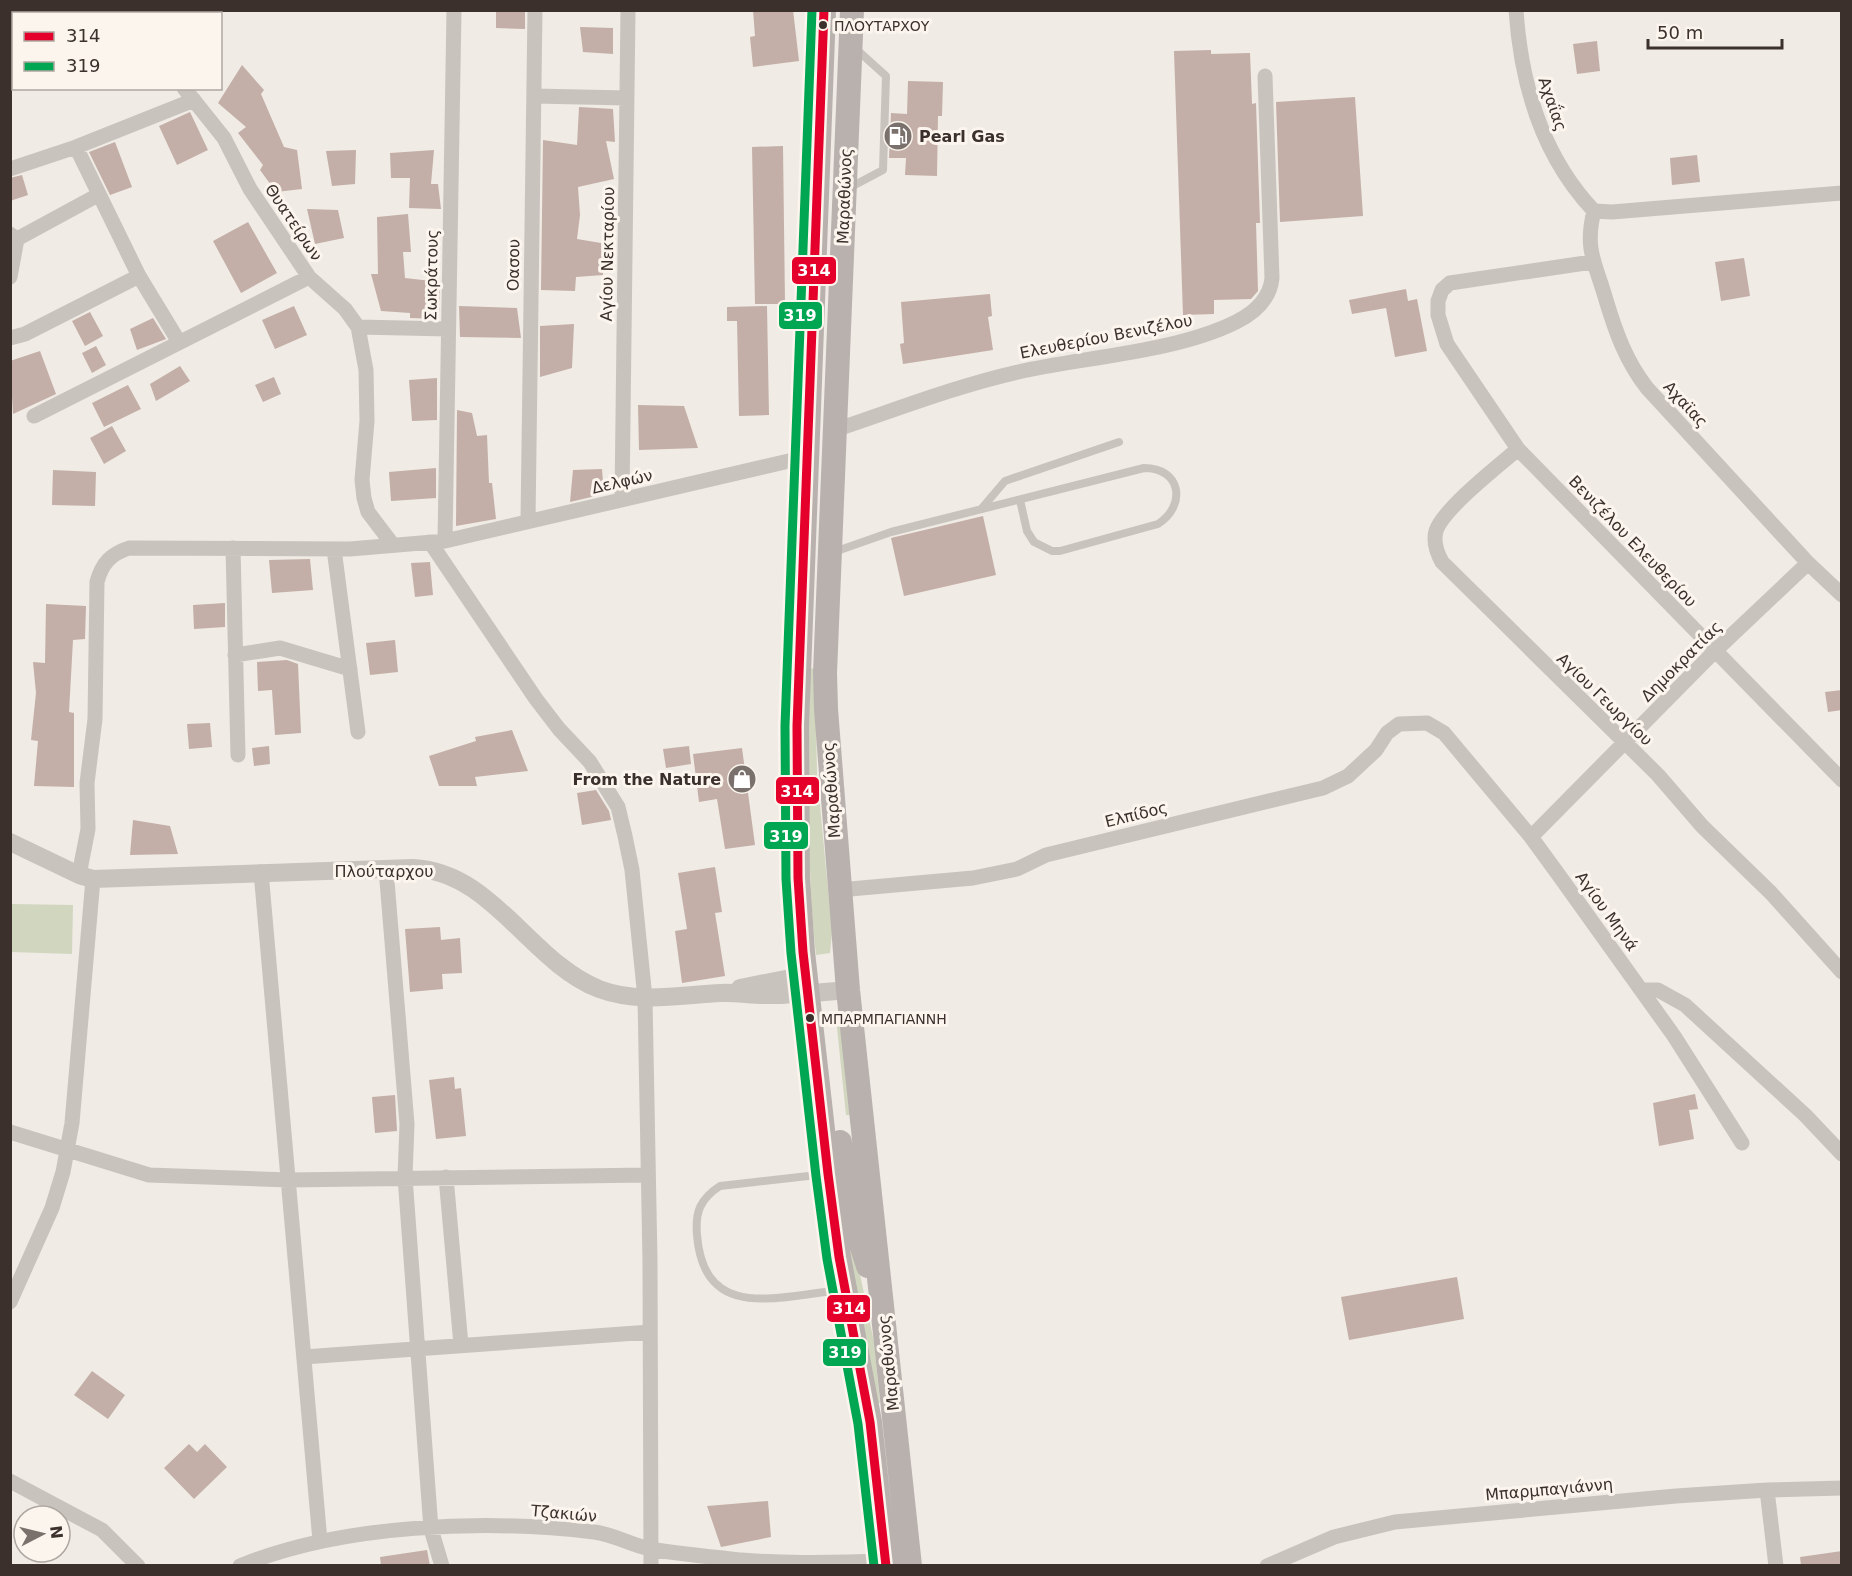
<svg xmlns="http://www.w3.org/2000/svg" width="1852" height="1576" viewBox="0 0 1852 1576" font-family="'DejaVu Sans',sans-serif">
<rect width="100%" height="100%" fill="#f0ebe5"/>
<!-- green -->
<path fill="#d1d6bf" d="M 810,668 L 815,669 L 817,774 L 832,932 L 830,953 L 816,955 C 806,859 808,765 810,668 Z
M 11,904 L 73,905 L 72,954 L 11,952 Z
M 843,1017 L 853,1115 L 846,1115 L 836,1018 Z
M 845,1202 L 874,1342 L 880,1403 L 876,1403 L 840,1203 Z"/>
<!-- building -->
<path fill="#c3afa7" d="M 496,10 L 525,10 L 525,29 L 496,28 Z
M 753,10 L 793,10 L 799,61 L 753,67 L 750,37 L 755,36 Z
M 580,27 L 613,28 L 613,54 L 583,52 Z
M 1597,41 L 1600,71 L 1577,74 L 1573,44 Z
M 1211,50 L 1211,54 L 1250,53 L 1252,104 L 1256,103 L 1260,223 L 1256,223 L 1258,291 L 1251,299 L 1214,300 L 1214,314 L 1183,315 L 1174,51 Z
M 242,65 L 264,90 L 261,94 L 284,147 L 297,150 L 302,189 L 276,192 L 260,170 L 263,165 L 238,133 L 246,127 L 218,103 Z
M 908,81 L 943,82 L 942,116 L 938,116 L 937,176 L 905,175 L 906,158 L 889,158 L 891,113 L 907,114 Z
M 1355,97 L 1363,216 L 1280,222 L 1276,102 Z
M 579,107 L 613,109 L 615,142 L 606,141 L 614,179 L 578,187 L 580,215 L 577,239 L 601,243 L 603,275 L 576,277 L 575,291 L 541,290 L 543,140 L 577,145 Z
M 190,112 L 208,150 L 177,165 L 159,126 Z
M 115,142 L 132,187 L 110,195 L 89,152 Z
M 783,146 L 785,304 L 755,304 L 752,147 Z
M 356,150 L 355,184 L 332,186 L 326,151 Z
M 434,150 L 431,184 L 438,184 L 441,209 L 409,208 L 410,178 L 391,178 L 390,153 Z
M 1697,155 L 1700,182 L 1672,185 L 1670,158 Z
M 22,175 L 28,195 L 10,201 L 10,178 Z
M 307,209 L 338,210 L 344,238 L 315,244 Z
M 408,214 L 411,252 L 403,252 L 405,278 L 440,282 L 439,319 L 410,318 L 410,313 L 381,311 L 371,274 L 378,274 L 377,217 Z
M 248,222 L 277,273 L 241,293 L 213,241 Z
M 1744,258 L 1750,296 L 1721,301 L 1715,262 Z
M 1406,289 L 1408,301 L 1417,299 L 1427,351 L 1395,357 L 1386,308 L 1352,314 L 1349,300 Z
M 990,294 L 992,316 L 988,317 L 993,350 L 903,364 L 900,344 L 904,343 L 901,302 Z
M 294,306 L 307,335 L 275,349 L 262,320 Z
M 459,306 L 517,308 L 521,338 L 460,337 Z
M 767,306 L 769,415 L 739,416 L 737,321 L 727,321 L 727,307 Z
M 90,312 L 103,336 L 85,346 L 72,321 Z
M 153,318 L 166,339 L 137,350 L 130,329 Z
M 574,324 L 572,368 L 540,377 L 540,326 Z
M 96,346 L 106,365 L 92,373 L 82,353 Z
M 40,351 L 56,394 L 13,414 L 10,361 Z
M 180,366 L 190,381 L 156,401 L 150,384 Z
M 274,377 L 281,394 L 263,402 L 255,385 Z
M 437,378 L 437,420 L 412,421 L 409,380 Z
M 128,385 L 141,409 L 104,427 L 92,403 Z
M 638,405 L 684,406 L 698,448 L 639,450 Z
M 457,410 L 472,413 L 477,436 L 487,435 L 489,483 L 492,483 L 496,519 L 456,526 Z
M 112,426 L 126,451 L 104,464 L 90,438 Z
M 436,468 L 436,498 L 391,501 L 389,472 Z
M 602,469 L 604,494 L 570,502 L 573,470 Z
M 53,470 L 96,472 L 95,506 L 52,505 Z
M 983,516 L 996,575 L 904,596 L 891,538 Z
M 310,559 L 313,590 L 272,593 L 269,560 Z
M 430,562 L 433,595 L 415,597 L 411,563 Z
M 225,603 L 225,627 L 194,629 L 193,605 Z
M 46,604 L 86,606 L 85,639 L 73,640 L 69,712 L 74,713 L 74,787 L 34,786 L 38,741 L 31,740 L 36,693 L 33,662 L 45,663 Z
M 395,640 L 398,672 L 370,675 L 366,643 Z
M 287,660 L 298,664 L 301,733 L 275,735 L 272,690 L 258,691 L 257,662 Z
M 1842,690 L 1842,710 L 1828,712 L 1825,692 Z
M 210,723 L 212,747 L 189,749 L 187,724 Z
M 512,730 L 528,771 L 475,777 L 477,786 L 439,786 L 429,756 L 476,741 L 475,737 Z
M 269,746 L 270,764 L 254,766 L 252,748 Z
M 689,746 L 691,764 L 666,768 L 663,749 Z
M 742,748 L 755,845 L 725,849 L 717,799 L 699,802 L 693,754 Z
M 596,790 L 609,811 L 611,820 L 582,825 L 577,793 Z
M 133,820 L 170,826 L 178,854 L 130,855 Z
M 715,867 L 722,912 L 715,913 L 725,976 L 682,983 L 675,931 L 687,929 L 678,873 Z
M 440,927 L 441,940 L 460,938 L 462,973 L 442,974 L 443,989 L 410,992 L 405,929 Z
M 454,1077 L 455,1089 L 461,1088 L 466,1136 L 436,1139 L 429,1080 Z
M 1695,1094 L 1698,1109 L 1689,1110 L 1694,1139 L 1659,1146 L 1653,1103 Z
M 395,1095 L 397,1131 L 375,1133 L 372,1097 Z
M 1457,1277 L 1464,1319 L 1349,1340 L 1341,1297 Z
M 92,1371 L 125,1395 L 108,1419 L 74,1395 Z
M 189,1444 L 197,1452 L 205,1444 L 227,1467 L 194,1499 L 164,1468 Z
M 768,1501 L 771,1537 L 721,1547 L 707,1506 Z
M 427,1550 L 430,1566 L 381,1566 L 380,1557 Z
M 1842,1551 L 1842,1566 L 1801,1566 L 1800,1557 Z"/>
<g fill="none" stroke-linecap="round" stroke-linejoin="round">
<!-- service -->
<path stroke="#c9c3be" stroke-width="8" d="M 849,188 L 883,170 L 886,76 L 856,49
M 982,508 L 1005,481 L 1119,442
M 834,552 L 891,532 L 1144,468 C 1181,468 1187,505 1158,524 L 1060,551 L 1052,551 L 1034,542 L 1027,531 L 1020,500
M 826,1174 L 720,1186 C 700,1199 695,1212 697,1235 C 704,1323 779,1296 841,1290"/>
<!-- minor -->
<path stroke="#c9c3be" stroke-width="15" d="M 113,10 L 115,14
M 1516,10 C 1521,85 1542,156 1594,211 C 1584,250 1596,264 1606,300 C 1616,333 1626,361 1647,388 L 1808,563 L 1842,595
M 184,88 L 224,138 L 250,189 L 309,277 L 345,309 L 358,327 L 366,370 L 367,421 L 362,480 L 364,498 L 368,512 L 393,545
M 534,96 L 627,98
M 76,147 L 139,276 L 179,342
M 10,169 L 76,147 L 194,100
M 1594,211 L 1612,212 L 1842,193
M 10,234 L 17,239 L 98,195
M 10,241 L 17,239 L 10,277
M 1592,262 L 1450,283 L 1442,290 L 1438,301 L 1438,315 L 1447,344 L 1518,449 L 1842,780
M 358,327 L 448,329
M 10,338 L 25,334 L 139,276
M 34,416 L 309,277
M 835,430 C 895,410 956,386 1018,372 C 1085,357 1176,352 1236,322 C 1254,313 1270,299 1272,278 L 1265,76
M 1518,449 C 1498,466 1443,509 1436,531 C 1433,542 1437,553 1442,562 L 1658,775 L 1702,826 L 1771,893 L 1842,972
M 622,499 L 628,10
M 528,520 L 535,10
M 445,541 L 454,10
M 430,542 L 536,699 L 559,729 L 590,762 L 618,807 L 625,836 L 632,870 L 645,998 L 650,1261 L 651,1566
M 233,548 L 238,755
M 334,549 L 358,732
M 235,655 L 280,648 L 350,669
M 1531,837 L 1715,651 L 1808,563
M 386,869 L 407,1124 L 405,1177 L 431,1529 L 442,1566
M 261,872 L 320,1541
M 79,875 L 88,829 L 87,783 L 95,719 L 97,582 C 102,563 111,554 129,548 L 350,549 L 445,541 L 806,457
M 839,890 L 973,878 L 1017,869 L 1046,855 L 1323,788 L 1348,776 L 1376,750 L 1387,733 L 1399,724 L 1427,723 L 1444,733 L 1531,837 L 1558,874 L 1674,1036 L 1742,1143
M 1642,990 L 1658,990 L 1685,1005 L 1805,1115 L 1842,1154
M 10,1132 L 149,1175 L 288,1180 L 648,1175
M 446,1177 L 461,1345
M 10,1302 L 52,1208 L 63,1172 L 72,1123 L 93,879
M 304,1357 L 650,1332
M 10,1481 L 102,1530 L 138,1566
M 1767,1490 L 1776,1566
M 240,1566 C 342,1524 485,1519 594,1532 C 613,1534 631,1545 650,1549 C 680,1554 711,1557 741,1560 C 789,1564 838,1562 886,1561
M 1267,1566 L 1334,1537 L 1395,1522 L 1676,1496 L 1767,1490 L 1842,1488"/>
<!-- tertiary -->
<path stroke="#c9c3be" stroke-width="18" d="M 10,842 L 79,875 L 93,879 L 413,868 C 493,872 529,961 599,989 C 639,1004 680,995 721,993 C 737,992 754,996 771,995 C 797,995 822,992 848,990
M 740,988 L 806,975"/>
<!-- primary -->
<path stroke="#b8b1ad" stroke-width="24" d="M 824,10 L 797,726 L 798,878 L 803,952 L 828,1174 L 839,1257 L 870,1422 L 886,1566
M 852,10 L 825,673 L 826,709 L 848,990 L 910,1566
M 840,1142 L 854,1222 L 868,1266"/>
<!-- bus-1 casing -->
<g stroke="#fbf5ee" stroke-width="14">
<path id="bus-1" d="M 824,10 L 797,726 L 798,878 L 803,952 L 828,1174 L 839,1257 L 870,1422 L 886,1566"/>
</g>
<!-- bus-2 casing -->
<g stroke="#fbf5ee" stroke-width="14">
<path id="bus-2" d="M 812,10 L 785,726 L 786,879 L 791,953 L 816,1176 L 827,1259 L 858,1424 L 874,1566"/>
</g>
<!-- bus-1 -->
<use href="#bus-1" stroke="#e4002b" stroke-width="9"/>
<!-- bus-2 -->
<use href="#bus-2" stroke="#00a651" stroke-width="9"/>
</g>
<!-- icons -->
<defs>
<g id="fuel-disc" transform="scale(1.5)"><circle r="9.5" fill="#7a716c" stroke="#fbf5ee"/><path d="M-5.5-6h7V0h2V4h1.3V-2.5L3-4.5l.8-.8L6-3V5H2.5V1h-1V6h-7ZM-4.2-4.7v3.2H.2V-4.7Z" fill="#fff"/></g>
<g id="shop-disc" transform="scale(1.5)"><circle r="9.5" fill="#7a716c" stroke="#fbf5ee"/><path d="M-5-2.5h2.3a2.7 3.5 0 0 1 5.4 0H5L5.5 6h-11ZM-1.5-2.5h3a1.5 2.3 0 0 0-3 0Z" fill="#fff"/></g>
</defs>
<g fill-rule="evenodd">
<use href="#fuel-disc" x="898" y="136"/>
<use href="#shop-disc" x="742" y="779"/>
</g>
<!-- markers -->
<g fill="#3b302b" stroke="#fbf5ee" stroke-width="2">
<circle cx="823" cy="25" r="5"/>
<circle cx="810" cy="1018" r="5"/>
</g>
<g text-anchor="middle" stroke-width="6" stroke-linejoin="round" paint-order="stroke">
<!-- bus labels -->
<g font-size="14" fill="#3b302b" stroke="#fbf5ee" text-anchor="start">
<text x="834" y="31">ΠΛΟΥΤΑΡΧΟΥ</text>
<text x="821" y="1024">ΜΠΑΡΜΠΑΓΙΑΝΝΗ</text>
</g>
<!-- street labels -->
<g font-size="16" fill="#3b302b" stroke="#fbf5ee">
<text transform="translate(1553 104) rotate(71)" y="6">Αχαΐας</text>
<text transform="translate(844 196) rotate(-88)" y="6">Μαραθώνος</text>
<text transform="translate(294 222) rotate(56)" y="6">Θυατείρων</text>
<text transform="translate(607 254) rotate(-89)" y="6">Αγίου Νεκταρίου</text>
<text transform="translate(513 265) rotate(-89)" y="6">Οασου</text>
<text transform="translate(431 275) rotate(-89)" y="6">Σωκράτους</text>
<text transform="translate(1106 336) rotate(-11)" y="6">Ελευθερίου Βενιζέλου</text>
<text transform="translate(1686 404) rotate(47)" y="6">Αχαϊας</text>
<text transform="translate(622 481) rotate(-13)" y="6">Δελφών</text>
<text transform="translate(1633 541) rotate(46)" y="6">Βενιζέλου Ελευθερίου</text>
<text transform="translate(1681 661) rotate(-45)" y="6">Δημοκρατίας</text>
<text transform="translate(1605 699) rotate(44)" y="6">Αγίου Γεωργίου</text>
<text transform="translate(831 790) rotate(-94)" y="6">Μαραθώνος</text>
<text transform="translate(1136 814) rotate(-14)" y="6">Ελπίδος</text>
<text x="384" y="877">Πλούταρχου</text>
<text transform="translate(1607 911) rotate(54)" y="6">Αγίου Μηνά</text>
<text transform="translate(888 1363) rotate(-96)" y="6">Μαραθώνος</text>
<text transform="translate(1549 1489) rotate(-5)" y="6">Μπαρμπαγιάννη</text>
<text transform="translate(564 1513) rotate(5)" y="6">Τζακιών</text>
</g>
<!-- poi labels -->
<g font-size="16" font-weight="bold" fill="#3b302b" stroke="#fbf5ee" text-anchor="start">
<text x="919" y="142">Pearl Gas</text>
<text x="721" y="785" text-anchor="end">From the Nature</text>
</g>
</g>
<g stroke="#fbf5ee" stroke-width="2">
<rect x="791" y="256" width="46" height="29" rx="6" fill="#e4002b"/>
<rect x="778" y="301" width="45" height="29" rx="6" fill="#00a651"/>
<rect x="775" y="776" width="45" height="29" rx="6" fill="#e4002b"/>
<rect x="763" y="821" width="46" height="29" rx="6" fill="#00a651"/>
<rect x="826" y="1294" width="45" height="29" rx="6" fill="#e4002b"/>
<rect x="822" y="1338" width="45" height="29" rx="6" fill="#00a651"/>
</g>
<g font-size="16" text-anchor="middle" font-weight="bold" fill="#fff">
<text x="814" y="276">314</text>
<text x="800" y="321">319</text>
<text x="797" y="797">314</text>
<text x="786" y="842">319</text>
<text x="849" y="1314">314</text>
<text x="845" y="1358">319</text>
</g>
<!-- border -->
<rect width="1852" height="1576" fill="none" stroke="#3b302b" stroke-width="24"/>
<!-- legend -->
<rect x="12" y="12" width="210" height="78" fill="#fbf5ee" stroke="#aea6a0" stroke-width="1.5"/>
<rect x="24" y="32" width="30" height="9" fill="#e4002b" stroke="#aea6a0" stroke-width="1.5"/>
<text x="66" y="42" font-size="18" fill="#3b302b">314</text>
<rect x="24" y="62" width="30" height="9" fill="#00a651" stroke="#aea6a0" stroke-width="1.5"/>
<text x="66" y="72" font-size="18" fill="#3b302b">319</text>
<!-- north arrow -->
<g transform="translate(42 1534) rotate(83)"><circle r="28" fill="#fbf5ee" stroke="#aea6a0" stroke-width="1.5"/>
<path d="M0-4.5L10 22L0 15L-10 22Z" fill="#7a716c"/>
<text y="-9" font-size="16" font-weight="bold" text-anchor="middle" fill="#3b302b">N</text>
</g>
<!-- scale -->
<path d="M1648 39v9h134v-9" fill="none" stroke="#3b302b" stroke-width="3"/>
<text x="1657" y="39" font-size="18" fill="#3b302b" stroke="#fbf5ee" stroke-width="4.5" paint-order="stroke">50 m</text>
</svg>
